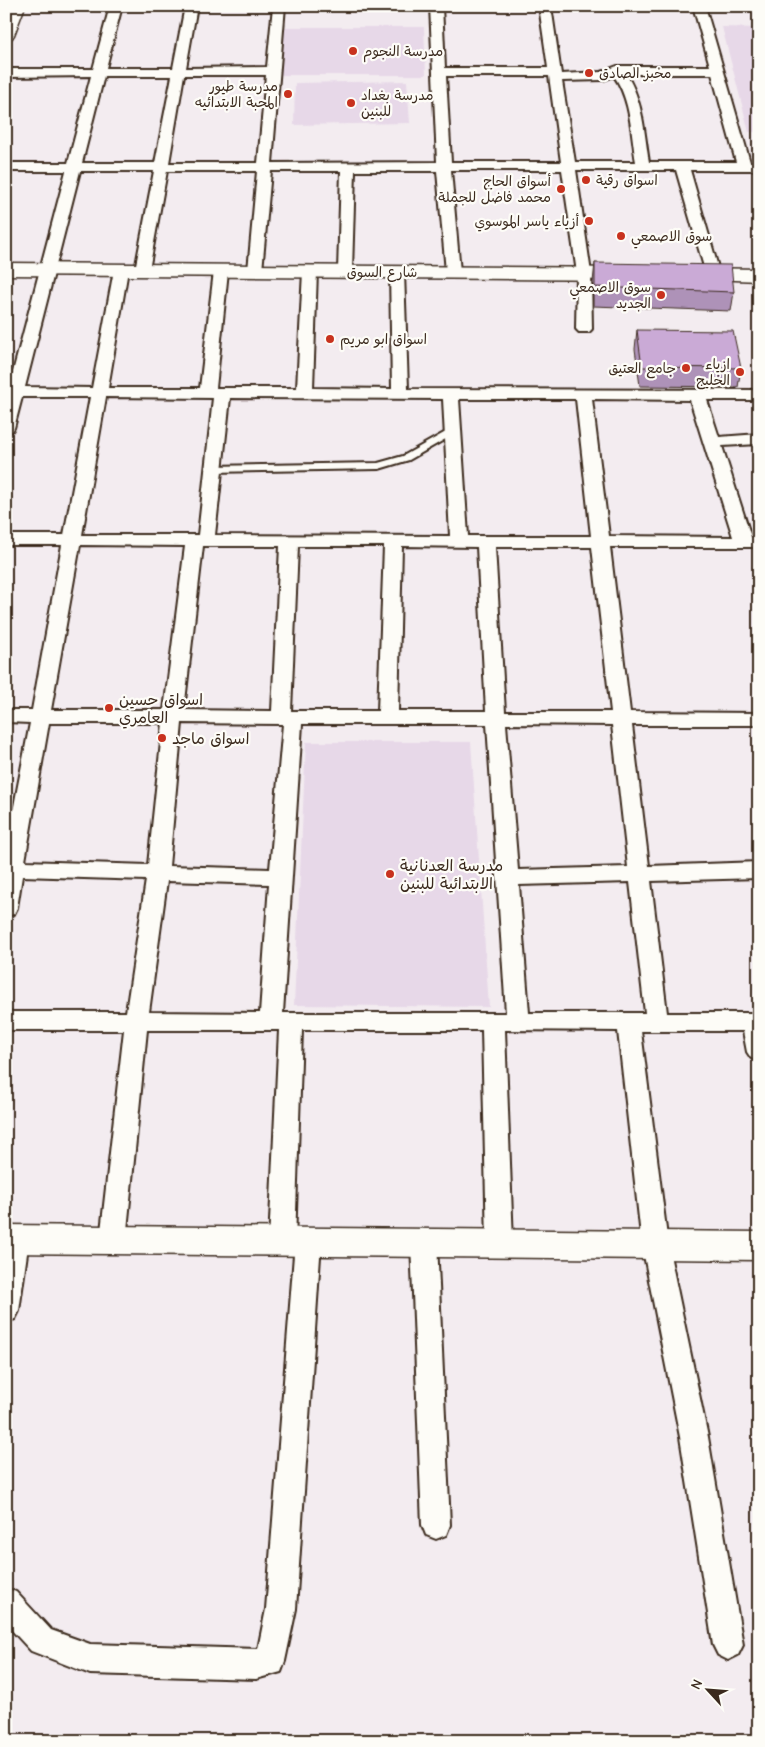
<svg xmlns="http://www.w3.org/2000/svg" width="765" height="1747" viewBox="0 0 765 1747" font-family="'Comic Neue','Playpen Sans Arabic',sans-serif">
<rect width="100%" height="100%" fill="#f3ecf0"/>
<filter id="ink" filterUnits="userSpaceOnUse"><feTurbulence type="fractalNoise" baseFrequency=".02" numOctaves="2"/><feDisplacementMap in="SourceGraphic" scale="10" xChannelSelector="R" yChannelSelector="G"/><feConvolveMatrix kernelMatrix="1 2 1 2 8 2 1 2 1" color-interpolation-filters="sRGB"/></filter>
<g filter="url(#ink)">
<!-- built -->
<path fill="#e7d8e8" d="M 284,27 L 424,27 L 426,75 L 280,75 Z
M 722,27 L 759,28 L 759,132 L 749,132 Z
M 407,81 L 410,123 L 294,125 L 295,83 Z
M 306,742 L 471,742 L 489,1007 L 294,1005 Z"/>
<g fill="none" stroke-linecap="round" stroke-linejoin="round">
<!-- lane casing -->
<g stroke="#3b2a1e" stroke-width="4">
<path id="lane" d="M 453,428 L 457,431 L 456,433 L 409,460 L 379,469 L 213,472 L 209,469 L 213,466 L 378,463 L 403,456 Z"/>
</g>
<!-- street casing -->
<g stroke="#3b2a1e" stroke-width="4">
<path id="street" d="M 110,6 L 122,6 L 106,68 L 173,68 L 185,6 L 197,6 L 186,68 L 267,67 L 273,6 L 285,6 L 272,163 L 437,162 L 430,6 L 442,6 L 445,68 L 548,68 L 539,6 L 551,6 L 561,74 L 601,72 L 617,66 L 710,66 L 693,6 L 705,6 L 750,162 L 759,162 L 759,170 L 690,170 L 720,274 L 718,277 L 708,277 L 706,274 L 676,170 L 576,170 L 591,273 L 592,329 L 589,332 L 579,332 L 576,329 L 577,273 L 562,170 L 451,170 L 460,272 L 458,275 L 448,275 L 446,272 L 437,171 L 355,171 L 352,271 L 350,274 L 340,274 L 338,271 L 341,171 L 271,171 L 262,271 L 260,274 L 250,274 L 248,271 L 257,171 L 167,171 L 149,270 L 147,273 L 137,273 L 135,270 L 154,171 L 80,171 L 25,387 L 92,388 L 114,270 L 116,267 L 126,267 L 128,270 L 108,388 L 200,388 L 214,271 L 216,268 L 226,268 L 228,271 L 216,388 L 297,388 L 303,271 L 305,268 L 315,268 L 317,271 L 313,388 L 392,389 L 390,272 L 392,269 L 402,269 L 404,272 L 408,389 L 759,390 L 759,400 L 707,400 L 719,437 L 759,434 L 759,444 L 722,446 L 751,537 L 759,537 L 759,547 L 610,547 L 630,712 L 759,713 L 759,725 L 632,725 L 649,866 L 759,862 L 759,878 L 651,881 L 667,1013 L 759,1013 L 759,1061 L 751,1058 L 747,1052 L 743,1031 L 641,1031 L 668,1245 L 708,1437 L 743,1645 L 738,1655 L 728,1660 L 718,1655 L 713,1645 L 680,1437 L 642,1245 L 618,1031 L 505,1030 L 513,1243 L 509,1251 L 500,1254 L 491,1251 L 487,1243 L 482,1030 L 302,1030 L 295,1242 L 291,1250 L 282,1253 L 273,1250 L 269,1242 L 279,1030 L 147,1030 L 126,1240 L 122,1248 L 113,1251 L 104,1248 L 100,1240 L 124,1030 L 6,1030 L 6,1012 L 126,1012 L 146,880 L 22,876 L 17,908 L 14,914 L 6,916 L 6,848 L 30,723 L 6,722 L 6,710 L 32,710 L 62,545 L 6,545 L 6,535 L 64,535 L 90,397 L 22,397 L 14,428 L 12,431 L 6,433 L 6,387 L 9,387 L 66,171 L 6,171 L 6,163 L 68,163 L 91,76 L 6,77 L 6,69 L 93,69 ZM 626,74 L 712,74 L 736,162 L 649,162 C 644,132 643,100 626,74 ZM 184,75 L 266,75 L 258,163 L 169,163 ZM 104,76 L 172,76 L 155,163 L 82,163 ZM 446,76 L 549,76 L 561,162 L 451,162 ZM 614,76 C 631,100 631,133 636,162 L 575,162 L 562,81 L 603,80 ZM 106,397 L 213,398 L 198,535 L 82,535 ZM 230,398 L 443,399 L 450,536 L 215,535 ZM 459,399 L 576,399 L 591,536 L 468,536 ZM 592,399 L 690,400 L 733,537 L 609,536 ZM 80,545 L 185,546 L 164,710 L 51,710 ZM 203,546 L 280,546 L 272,711 L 184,710 ZM 298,546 L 384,546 L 378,711 L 291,711 ZM 402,546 L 477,547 L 486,711 L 398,711 ZM 495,547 L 592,547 L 611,712 L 505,712 ZM 49,723 L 163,723 L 148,865 L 25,861 ZM 182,723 L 283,724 L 270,869 L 169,866 ZM 302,724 L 487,724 L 506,1013 L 283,1013 ZM 506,724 L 612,725 L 628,867 L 518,870 ZM 167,881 L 269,884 L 260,1013 L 149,1012 ZM 630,882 L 645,1013 L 529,1013 L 519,885 Z
M 16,1228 L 25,1231 L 29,1239 L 19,1311 L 15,1319 L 6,1322 L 6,1233 Z
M 308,1231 L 317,1234 L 321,1242 L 296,1609 L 285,1661 L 281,1672 L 256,1679 L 90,1674 L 31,1651 L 6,1624 L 6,1588 L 16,1592 L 51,1630 L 90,1644 L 258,1649 L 266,1609 L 295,1242 L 299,1234 Z
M 424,1231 L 433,1234 L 437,1242 L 450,1525 L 446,1535 L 436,1539 L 426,1535 L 422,1525 L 411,1242 L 415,1234 Z"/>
</g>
<!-- secondary casing -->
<g stroke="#3b2a1e" stroke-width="3">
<path id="secondary" d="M 9,6 L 25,6 L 14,35 L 12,38 L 6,40 L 6,14 Z
M 6,263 L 632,268 L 639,270 L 642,274 L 639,278 L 632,280 L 6,275 Z
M 695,268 L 759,269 L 759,281 L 688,278 L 685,274 L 688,270 Z
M 6,1225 L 759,1232 L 759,1260 L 6,1253 Z"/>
</g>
<!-- lane -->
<use href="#lane" fill="#fdfcf7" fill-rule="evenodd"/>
<!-- street -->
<use href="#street" fill="#fdfcf7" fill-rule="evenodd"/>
<!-- secondary -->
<use href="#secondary" fill="#fdfcf7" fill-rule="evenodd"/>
</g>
<!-- wall -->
<path fill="#ae92b8" stroke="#3b2a1e" d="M 595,263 L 734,292 L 731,311 L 593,306 L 593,282 Z
M 637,330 L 741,368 L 738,387 L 640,386 L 635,349 Z"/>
<!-- building -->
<path fill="#caaad6" stroke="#3b2a1e" d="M 595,263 L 731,265 L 734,292 L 595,287 Z
M 637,330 L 733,331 L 741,368 L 642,367 Z"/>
</g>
<!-- markers -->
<g fill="#c8321e" stroke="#fdfcf7" stroke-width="2">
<circle cx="353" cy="51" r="5"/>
<circle cx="589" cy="73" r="5"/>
<circle cx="288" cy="94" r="5"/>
<circle cx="351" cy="103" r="5"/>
<circle cx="586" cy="180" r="5"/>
<circle cx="561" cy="189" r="5"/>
<circle cx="589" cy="221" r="5"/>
<circle cx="621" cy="236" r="5"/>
<circle cx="661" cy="295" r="5"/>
<circle cx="330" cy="339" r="5"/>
<circle cx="686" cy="368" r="5"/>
<circle cx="740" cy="372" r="5"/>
<circle cx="109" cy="708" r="5"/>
<circle cx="162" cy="738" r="5"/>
<circle cx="390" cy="874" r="5"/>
</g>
<g text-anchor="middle" stroke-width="4.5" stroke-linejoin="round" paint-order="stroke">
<!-- far-poi labels -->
<g font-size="14" fill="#3b2a1e" stroke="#fdfcf7" text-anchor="start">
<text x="363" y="56">مدرسة النجوم</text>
<text x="599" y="78">مخبز الصادق</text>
<text x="278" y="91" text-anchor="end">مدرسة طيور<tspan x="278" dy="16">المحبة الابتدائيه</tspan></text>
<text x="361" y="100">مدرسة بغداد<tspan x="361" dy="16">للبنين</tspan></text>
<text x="596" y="185">اسواق رقية</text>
<text x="551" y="186" text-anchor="end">أسواق الحاج<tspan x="551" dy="16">محمد فاضل للجملة</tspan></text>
<text x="579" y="226" text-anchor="end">أزياء ياسر الموسوي</text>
<text x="631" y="241">سوق الاصمعي</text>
<text x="651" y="292" text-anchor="end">سوق الاصمعي<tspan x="651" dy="16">الجديد</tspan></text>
<text x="340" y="344">اسواق ابو مريم</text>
<text x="730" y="369" text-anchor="end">ازياء<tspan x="730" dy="16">الخليج</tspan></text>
<text x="676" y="373" text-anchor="end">جامع العتيق</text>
</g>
<!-- far-street labels -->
<g font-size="14" fill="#3b2a1e" stroke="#fdfcf7">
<text x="382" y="277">شارع السوق</text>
</g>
<!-- poi labels -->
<g font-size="16" fill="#3b2a1e" stroke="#fdfcf7" text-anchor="start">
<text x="119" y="705">اسواق حسين<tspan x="119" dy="18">العامري</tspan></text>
<text x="172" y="744">اسواق ماجد</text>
<text x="400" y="871">مدرسة العدنانية<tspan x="400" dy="18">الابتدائية للبنين</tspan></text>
</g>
</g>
<!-- margin -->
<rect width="765" height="1747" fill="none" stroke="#fdfcf7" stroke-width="25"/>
<rect x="12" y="12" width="740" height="1722" fill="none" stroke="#3b2a1e" stroke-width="2" filter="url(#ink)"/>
<!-- north arrow -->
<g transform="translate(708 1690) rotate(296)" stroke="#fdfcf7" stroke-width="4" paint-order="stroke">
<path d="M0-4L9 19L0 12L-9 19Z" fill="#3b2a1e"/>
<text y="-8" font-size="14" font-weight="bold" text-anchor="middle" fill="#3b2a1e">N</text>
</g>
</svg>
